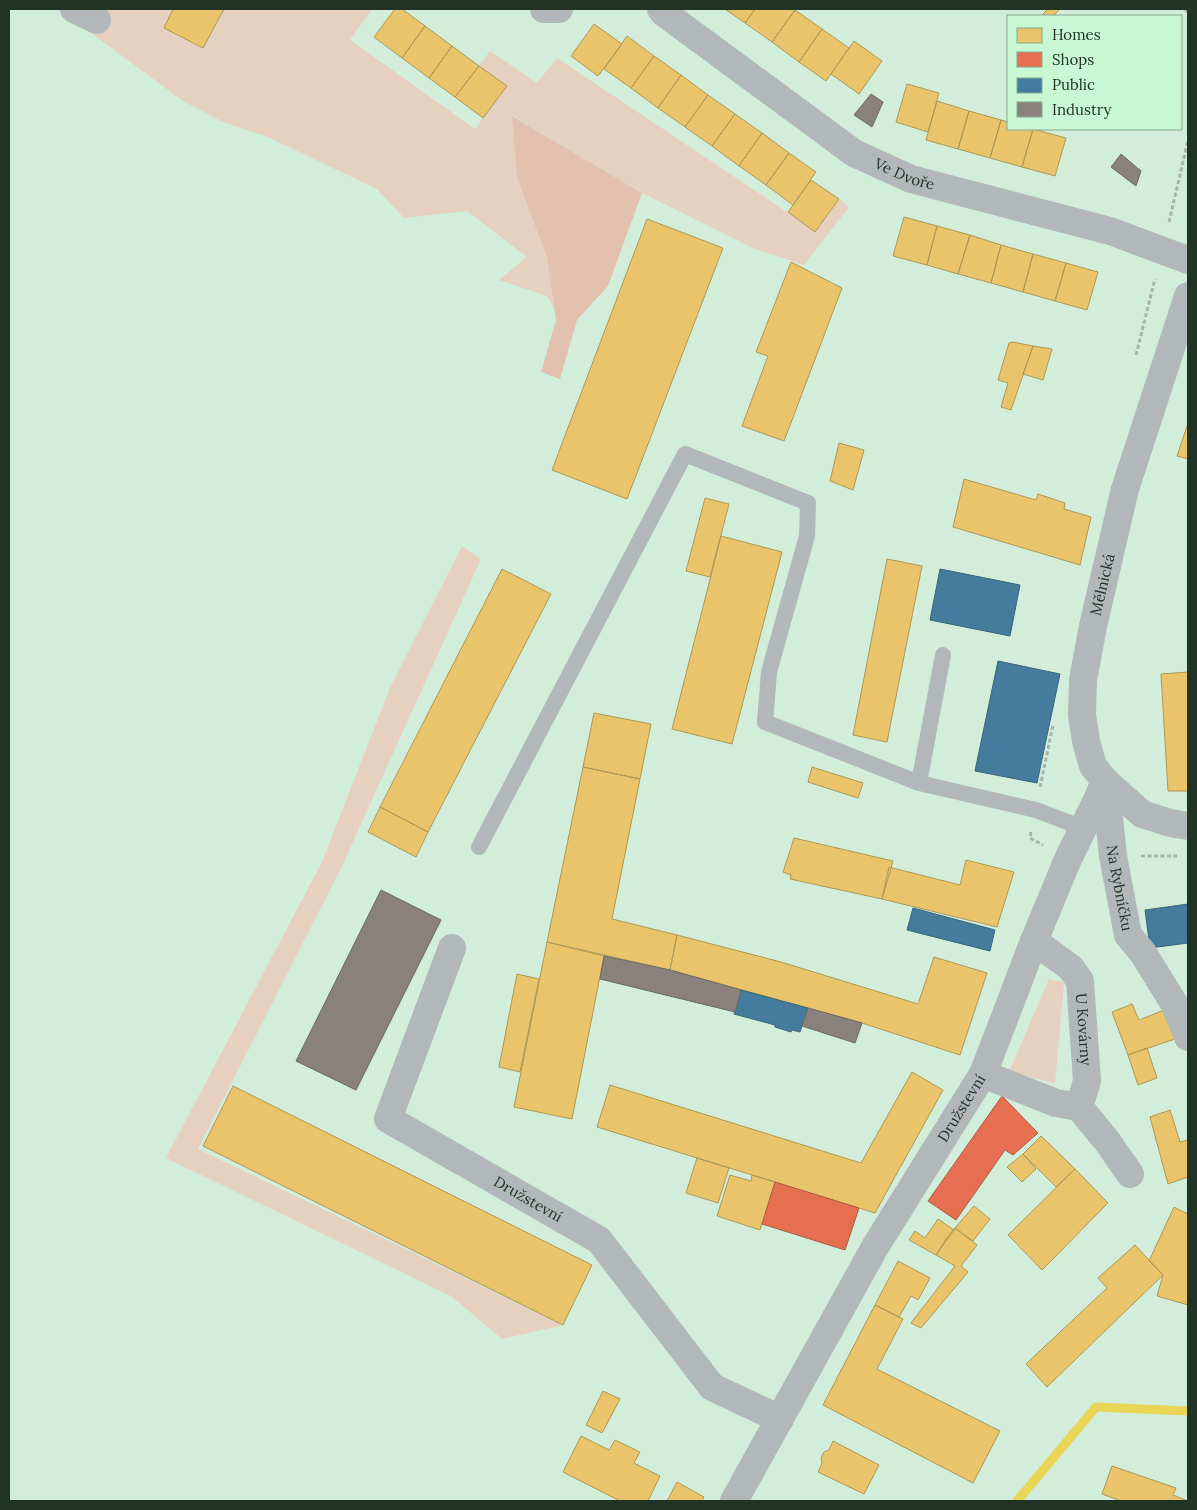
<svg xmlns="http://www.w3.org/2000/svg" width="1197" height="1510" viewBox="0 0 1197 1510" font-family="Lora,serif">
<rect width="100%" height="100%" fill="#d2edd9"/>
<!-- green -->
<path fill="#e6d0c0" d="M 93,9 L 372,9 L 350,40 L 475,129 L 506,86 L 479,66 L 490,51 L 537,83 L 557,58 L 815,231 L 839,199 L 849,207 L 804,265 L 755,249 L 642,193 L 513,116 L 517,177 L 547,258 L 556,320 L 554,308 L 547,296 L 499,280 L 527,257 L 467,211 L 404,218 L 377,189 L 268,137 L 221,121 L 183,101 L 90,32 L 112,22 Z
M 462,546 L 481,559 L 342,866 L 198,1149 L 563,1325 L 502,1339 L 451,1296 L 166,1158 L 322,862 L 390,688 Z
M 1049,979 L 1064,983 L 1055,1083 L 1009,1072 Z"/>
<!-- forest -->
<path fill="#e2c2af" d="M 512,116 L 642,193 L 608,286 L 577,320 L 560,379 L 541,372 L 556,320 L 547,258 L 517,177 Z"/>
<!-- homes -->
<path fill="#e9c46a" stroke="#ad9855" d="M 173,9 L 224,9 L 203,48 L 164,28 Z
M 395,9 L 402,9 L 425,26 L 402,58 L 374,37 Z
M 725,9 L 755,9 L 745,23 Z
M 755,9 L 794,9 L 795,10 L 772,42 L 745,23 Z
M 1048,9 L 1060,9 L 1053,16 L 1041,16 Z
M 795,10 L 822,29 L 799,62 L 772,42 Z
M 594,24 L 622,44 L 598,76 L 571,56 Z
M 425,26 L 452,46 L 429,78 L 402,58 Z
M 822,29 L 849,48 L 826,81 L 799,62 Z
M 627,36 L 654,56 L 631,88 L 604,69 Z
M 854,41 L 882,61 L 859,94 L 831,74 Z
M 452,46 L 479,66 L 455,97 L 429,78 Z
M 654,56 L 681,75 L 658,108 L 631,88 Z
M 479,66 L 507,86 L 483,118 L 455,97 Z
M 681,75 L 708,95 L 685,127 L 658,108 Z
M 907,84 L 939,93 L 928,132 L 896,122 Z
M 708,95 L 735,114 L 712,146 L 685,127 Z
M 937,101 L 969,111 L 958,149 L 926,140 Z
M 969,111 L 1001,120 L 990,158 L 958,149 Z
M 735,114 L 762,133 L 739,166 L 712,146 Z
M 1001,120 L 1008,122 L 1008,129 L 1033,129 L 1022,167 L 990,158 Z
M 1033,129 L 1066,138 L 1055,176 L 1022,167 Z
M 762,133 L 789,153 L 766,185 L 739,166 Z
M 789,153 L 816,172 L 793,205 L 766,185 Z
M 811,180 L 839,199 L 815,232 L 788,212 Z
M 904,217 L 937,226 L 927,265 L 893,256 Z
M 647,219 L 723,248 L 627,499 L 552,470 Z
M 937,226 L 970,235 L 958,274 L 927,265 Z
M 970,235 L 1001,245 L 991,283 L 958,274 Z
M 1001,245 L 1033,254 L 1023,292 L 991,283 Z
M 1033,254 L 1066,263 L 1055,301 L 1023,292 Z
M 791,262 L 842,288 L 784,441 L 742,426 L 768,356 L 756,352 Z
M 1066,263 L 1098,272 L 1087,310 L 1055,301 Z
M 1013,342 L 1033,346 L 1011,410 L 1001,407 L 1008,383 L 998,380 L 1009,343 Z
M 1033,346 L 1052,349 L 1043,380 L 1023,374 Z
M 1188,423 L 1188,459 L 1177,456 Z
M 839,443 L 864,450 L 853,490 L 830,481 Z
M 964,479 L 1036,500 L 1038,494 L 1065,503 L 1064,509 L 1091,517 L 1080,565 L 953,527 Z
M 705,498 L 729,504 L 710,577 L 686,571 Z
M 721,536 L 782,552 L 732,744 L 672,729 Z
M 887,559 L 922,566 L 887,742 L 853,735 Z
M 502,569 L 551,594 L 428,832 L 380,807 Z
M 1188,672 L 1188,791 L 1168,791 L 1161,674 Z
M 594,713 L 651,724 L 640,779 L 583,767 Z
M 583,767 L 640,779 L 612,919 L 677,935 L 670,970 L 547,942 Z
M 812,767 L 863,783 L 858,798 L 808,782 Z
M 380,807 L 428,832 L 416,857 L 368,832 Z
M 794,838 L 893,861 L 882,899 L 790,879 L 791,875 L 783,872 Z
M 966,860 L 1014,872 L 997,927 L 882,899 L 889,867 L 960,885 Z
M 677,935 L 781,962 L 918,1004 L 934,957 L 987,973 L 960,1055 L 862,1023 L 670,970 Z
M 547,942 L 604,956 L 572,1119 L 514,1107 Z
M 517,974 L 539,979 L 520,1072 L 499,1067 Z
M 1132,1004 L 1139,1020 L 1164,1010 L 1175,1039 L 1128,1055 L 1112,1012 Z
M 1147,1048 L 1157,1078 L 1138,1085 L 1128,1055 Z
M 912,1072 L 943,1090 L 875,1213 L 597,1127 L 610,1085 L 861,1163 Z
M 233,1086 L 592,1265 L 563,1325 L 203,1146 Z
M 1170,1110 L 1180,1142 L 1188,1140 L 1188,1177 L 1168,1184 L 1150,1117 Z
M 1041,1136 L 1075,1169 L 1056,1187 L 1023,1154 Z
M 1023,1154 L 1036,1169 L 1022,1182 L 1007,1167 Z
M 697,1158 L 729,1168 L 718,1203 L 686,1193 Z
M 1075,1169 L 1108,1203 L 1042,1270 L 1008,1235 Z
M 730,1175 L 751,1181 L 752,1175 L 775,1182 L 760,1230 L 717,1216 Z
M 974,1206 L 990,1219 L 973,1241 L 955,1228 Z
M 1174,1207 L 1188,1214 L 1188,1305 L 1157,1296 L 1163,1275 L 1149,1261 Z
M 938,1219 L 954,1230 L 936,1255 L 909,1240 L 915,1231 L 925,1238 Z
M 955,1228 L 977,1245 L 961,1266 L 968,1272 L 921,1328 L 911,1323 L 955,1266 L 936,1255 L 946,1239 Z
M 1135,1245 L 1163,1275 L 1047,1387 L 1026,1364 L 1107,1288 L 1098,1278 Z
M 898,1261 L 930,1278 L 918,1300 L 911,1296 L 899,1317 L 875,1305 Z
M 875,1305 L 903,1319 L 877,1369 L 1000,1431 L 973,1483 L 823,1405 Z
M 603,1391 L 620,1399 L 602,1433 L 586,1425 Z
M 581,1436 L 609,1450 L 615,1440 L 640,1452 L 634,1463 L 660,1476 L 648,1501 L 620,1501 L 563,1472 Z
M 833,1441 L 879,1465 L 864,1494 L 818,1472 L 822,1463 L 821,1458 L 824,1452 L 829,1450 Z
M 1112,1466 L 1176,1488 L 1173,1495 L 1188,1501 L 1121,1501 L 1102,1494 Z
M 677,1482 L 704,1497 L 702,1501 L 667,1501 Z"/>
<!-- shops -->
<path fill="#e76f51" stroke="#ab5d44" d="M 1002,1096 L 1038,1133 L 1013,1155 L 1005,1150 L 956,1220 L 928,1201 Z
M 775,1182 L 859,1208 L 845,1250 L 762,1224 Z"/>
<!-- public -->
<path fill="#457b9d" stroke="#3a6579" d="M 940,569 L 1020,585 L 1010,636 L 930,620 Z
M 998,661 L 1060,674 L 1037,783 L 975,771 Z
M 1188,904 L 1188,943 L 1150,948 L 1145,910 Z
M 913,908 L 995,930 L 990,951 L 907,930 Z
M 741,990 L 808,1008 L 800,1032 L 792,1030 L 791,1032 L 775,1027 L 775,1025 L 734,1014 Z"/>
<!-- industry -->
<path fill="#8a817c" stroke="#6a6a62" d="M 871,94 L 883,102 L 872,127 L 854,115 Z
M 1121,154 L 1141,171 L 1136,186 L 1111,167 Z
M 381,890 L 441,920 L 356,1090 L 296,1061 Z
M 604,956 L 670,970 L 741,990 L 735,1012 L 600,979 Z
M 808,1008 L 862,1023 L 855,1043 L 802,1026 Z"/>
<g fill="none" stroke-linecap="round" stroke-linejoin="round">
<!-- stream -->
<path stroke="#ebd557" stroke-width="9" d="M 1017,1501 L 1096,1407 L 1188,1411"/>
<!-- path -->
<path stroke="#a7b1ae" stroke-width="3" stroke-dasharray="4 2.5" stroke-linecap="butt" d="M 1185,9 L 1188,13
M 1169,222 L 1188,140
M 1136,355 L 1155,279
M 1040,787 L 1053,725
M 1031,832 L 1030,838 L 1043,845
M 1141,856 L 1177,856"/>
<!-- service -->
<path stroke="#b2b7ba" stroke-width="16" d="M 919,783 L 943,655
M 479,847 L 685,454 L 808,503 L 807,536 L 769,672 L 765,722 L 919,783 L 1036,810 L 1083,828"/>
<!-- minor -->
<g stroke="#b2b7ba" stroke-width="28">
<path d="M 74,9 L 97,20"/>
<path d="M 544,9 L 559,9"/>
<path id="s1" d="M 661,9 L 664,13 L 854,153 L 911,179 L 1110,231 L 1188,260"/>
<path id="s2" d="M 1105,781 L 1113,856 L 1128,935 L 1143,953 L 1175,1005 L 1188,1037"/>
<path d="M 1105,781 L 1142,814 L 1170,823 L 1188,826"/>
<path id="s3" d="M 1034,941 L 1071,968 L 1080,981 L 1087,1081 L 1079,1107 L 1107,1141 L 1130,1174"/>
<path id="s4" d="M 452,948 L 388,1119 L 599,1240 L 712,1387 L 780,1419"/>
<path d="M 983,1074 L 1056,1103 L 1079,1107"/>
</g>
<!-- tertiary -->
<path stroke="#b2b7ba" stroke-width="28" id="s5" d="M 734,1501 L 875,1247 L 983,1074 L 1034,941 L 1068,859 L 1098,798 L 1105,781 L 1093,766 L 1086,741 L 1082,715 L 1083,680 L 1093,626 L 1125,489 L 1188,296"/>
</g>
<g text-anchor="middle" stroke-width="5" stroke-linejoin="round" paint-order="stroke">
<!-- street labels -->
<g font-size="15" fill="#203325" stroke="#c7f8d3">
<text dy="5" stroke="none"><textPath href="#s1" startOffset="296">Ve Dvoře</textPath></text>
<text dy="5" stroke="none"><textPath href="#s5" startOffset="1016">Mělnická</textPath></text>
<text dy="5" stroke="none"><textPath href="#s2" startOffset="108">Na Rybníčku</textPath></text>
<text dy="5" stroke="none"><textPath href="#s3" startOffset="110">U Kovárny</textPath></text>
<text dy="5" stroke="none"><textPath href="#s5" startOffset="454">Družstevní</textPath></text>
<text dy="5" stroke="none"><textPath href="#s4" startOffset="344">Družstevní</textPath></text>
</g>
</g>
<!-- border -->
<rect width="1197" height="1510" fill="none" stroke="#203325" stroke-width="20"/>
<!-- legend -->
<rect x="1007" y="15" width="175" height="115" fill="#c7f8d3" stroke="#84a98d"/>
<rect x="1017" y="28" width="25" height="15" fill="#e9c46a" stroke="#84a98d"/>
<text x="1052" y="40" font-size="15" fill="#203325">Homes</text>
<rect x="1017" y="52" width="25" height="15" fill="#e76f51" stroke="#84a98d"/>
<text x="1052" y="65" font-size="15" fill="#203325">Shops</text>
<rect x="1017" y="78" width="25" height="15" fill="#457b9d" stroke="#84a98d"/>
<text x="1052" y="90" font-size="15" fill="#203325">Public</text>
<rect x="1017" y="102" width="25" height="15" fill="#8a817c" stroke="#84a98d"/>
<text x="1052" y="115" font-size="15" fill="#203325">Industry</text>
</svg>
